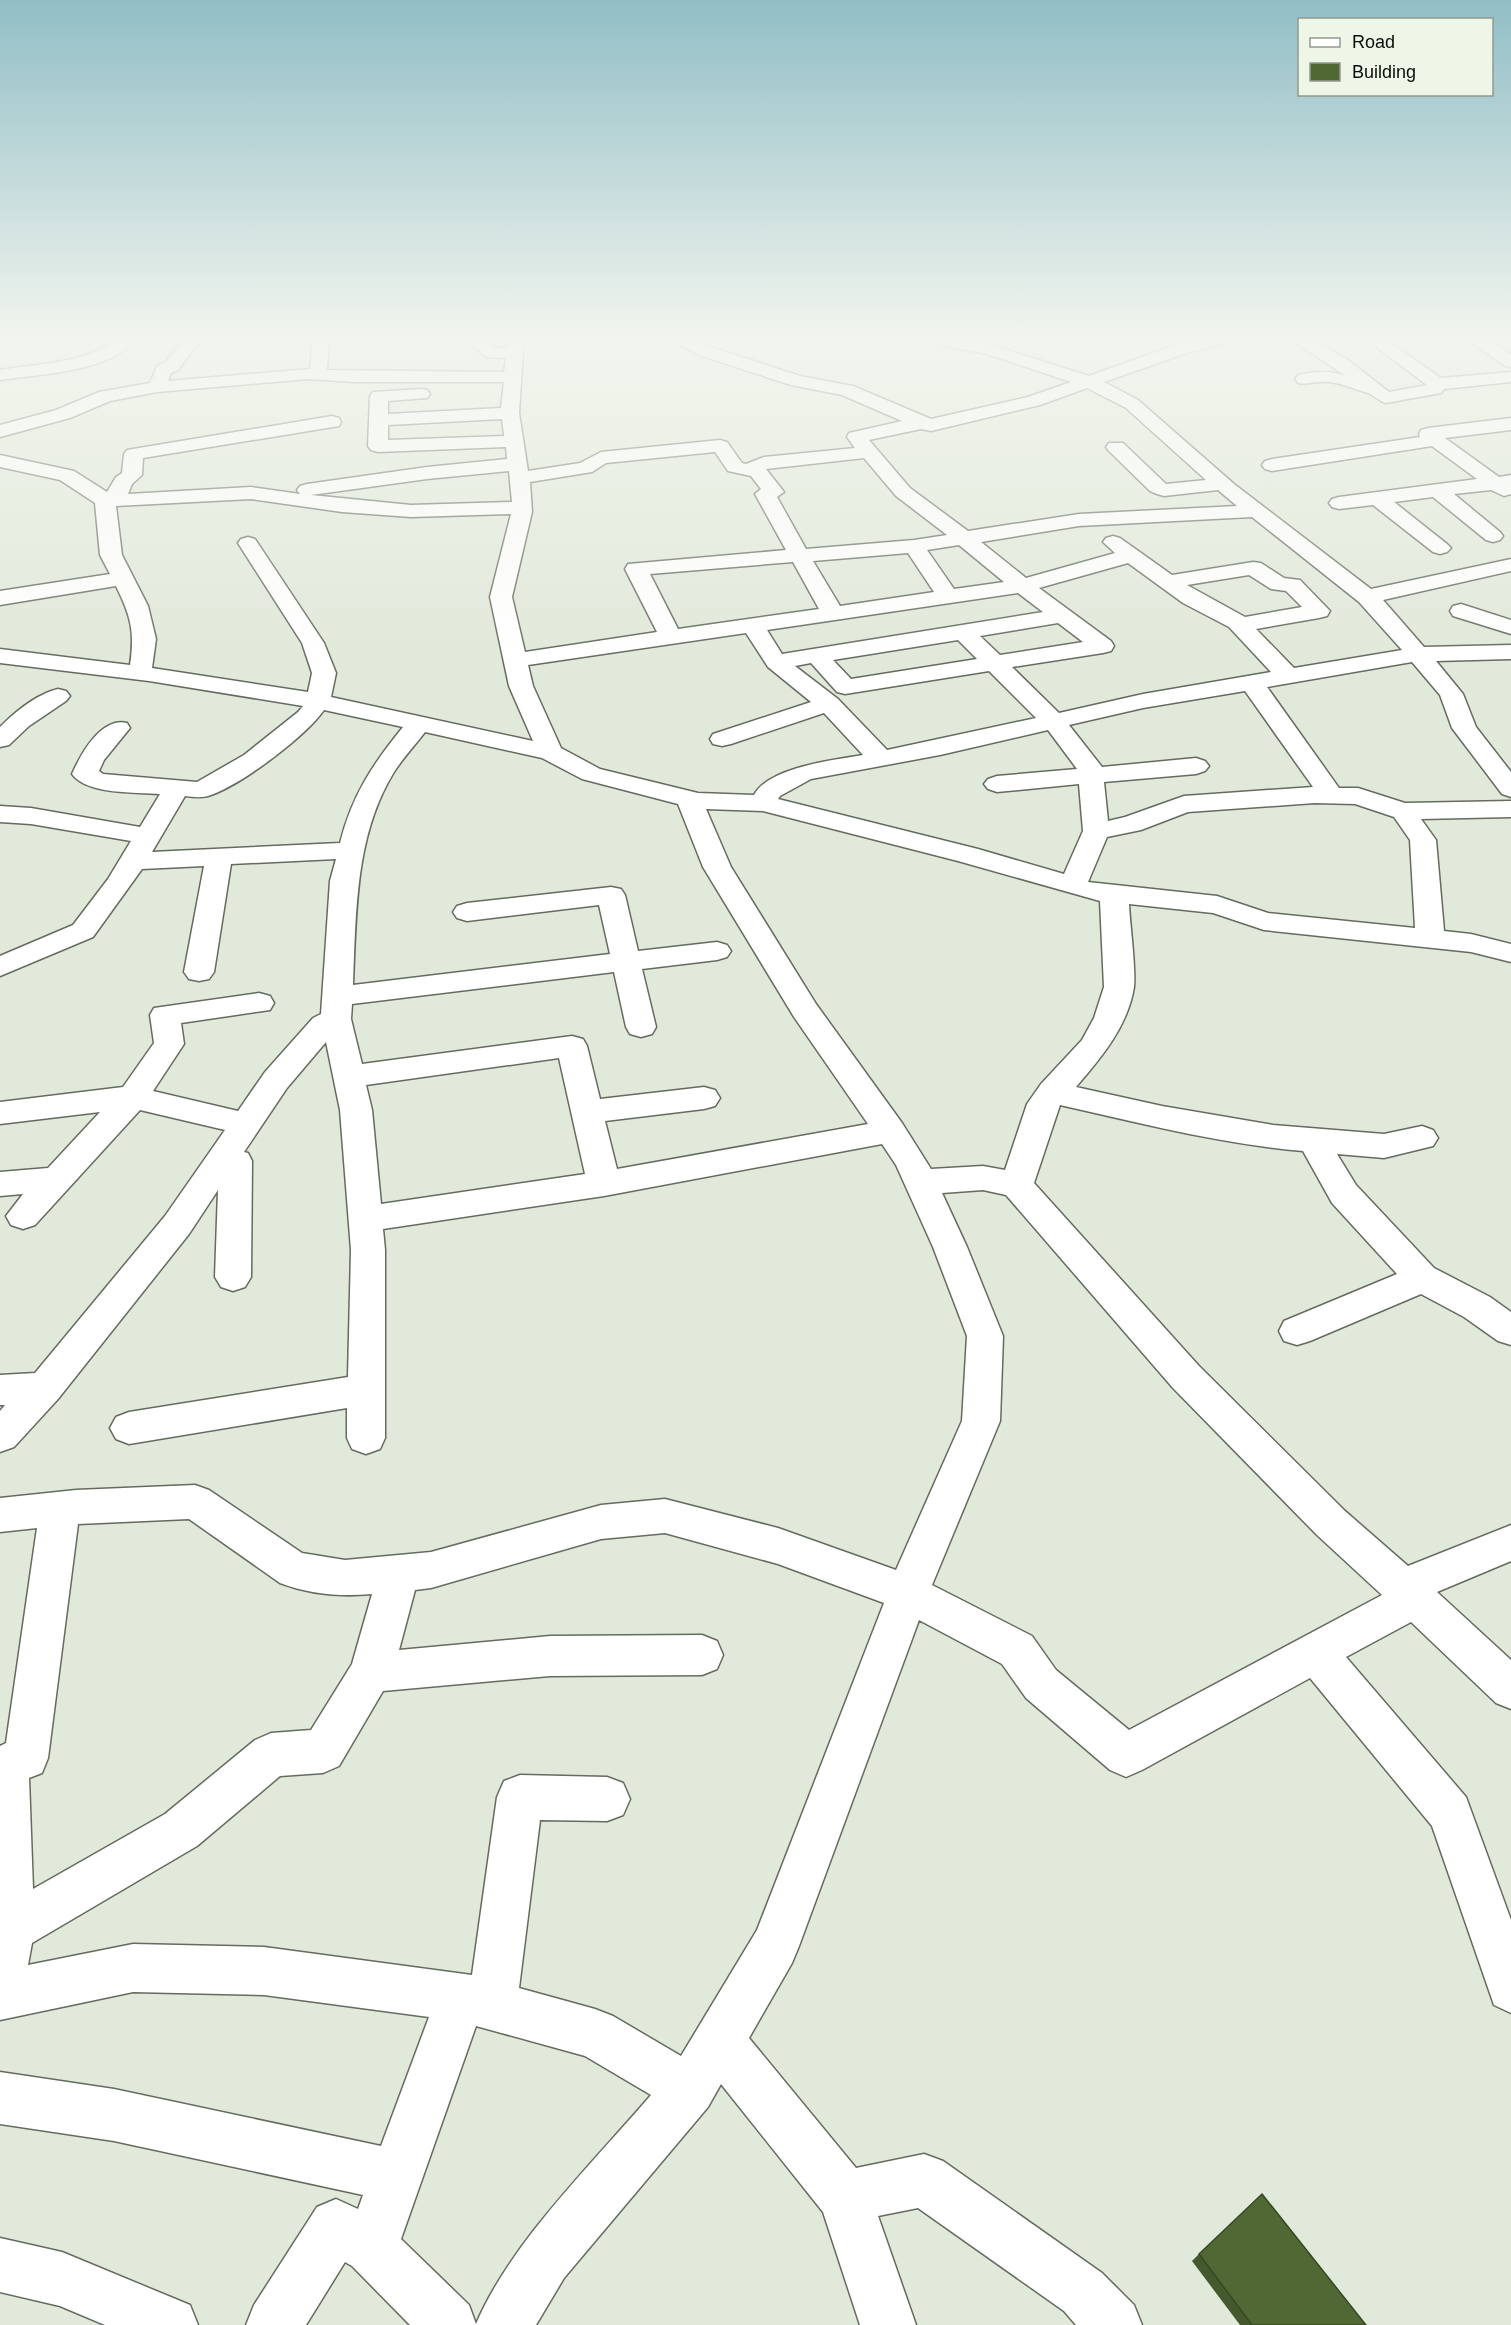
<svg xmlns="http://www.w3.org/2000/svg" width="1511" height="2325" viewBox="0 0 1511 2325" font-family="Helvetica,sans-serif">
<rect width="100%" height="100%" fill="#e1e9da"/>
<g fill="none" stroke-linecap="round" stroke-linejoin="round">
<!-- minor casing -->
<g stroke="#656b5f" stroke-width="3">
<path id="minor" d="M 120,337 L 138,337 C 113,372 40,374 0,380 L 0,370 C 39,363 89,364 120,337 Z
M 186,337 L 203,337 L 178,370 L 171,373 L 168,381 L 310,369 L 313,337 L 329,337 L 327,370 L 504,372 L 506,358 L 486,357 L 463,337 L 482,337 L 496,348 L 507,348 L 508,337 L 524,337 L 519,413 L 528,471 L 580,463 L 601,452 L 720,440 L 727,442 L 742,463 L 746,464 L 764,457 L 855,448 L 847,437 L 849,433 L 902,421 L 842,395 L 791,385 L 702,356 L 671,341 L 669,337 L 691,337 L 714,348 L 800,376 L 853,386 L 931,419 L 1028,397 L 1071,382 L 987,354 L 925,342 L 917,337 L 952,337 L 991,345 L 1089,376 L 1175,345 L 1206,337 L 1234,337 L 1232,341 L 1187,353 L 1104,382 L 1138,400 L 1234,484 L 1371,589 L 1511,559 L 1511,571 L 1383,600 L 1424,647 L 1511,645 L 1511,659 L 1436,661 L 1463,694 L 1476,727 L 1511,772 L 1511,797 L 1502,794 L 1452,728 L 1440,695 L 1412,662 L 1267,687 L 1339,788 L 1358,788 L 1405,803 L 1511,801 L 1511,817 L 1421,819 L 1436,840 L 1444,931 L 1471,934 L 1511,944 L 1511,962 L 1471,952 L 1264,930 L 1213,913 L 1129,904 C 1130,926 1136,967 1134,987 C 1128,1026 1101,1058 1076,1087 L 1162,1106 L 1273,1125 L 1384,1134 L 1422,1126 L 1433,1130 L 1438,1138 L 1433,1146 L 1384,1158 L 1337,1154 L 1356,1185 L 1434,1268 L 1490,1297 L 1511,1312 L 1511,1345 L 1498,1341 L 1464,1317 L 1421,1294 L 1310,1341 L 1297,1345 L 1284,1341 L 1279,1331 L 1284,1321 L 1397,1274 L 1332,1203 L 1303,1151 C 1221,1144 1140,1123 1060,1105 L 1034,1183 L 1199,1366 L 1345,1511 L 1408,1566 L 1511,1525 L 1511,1561 L 1437,1592 L 1511,1660 L 1511,1709 L 1496,1703 L 1411,1622 L 1346,1657 L 1466,1797 L 1511,1920 L 1511,2013 L 1494,2005 L 1432,1826 L 1310,1678 L 1142,1770 L 1126,1777 L 1110,1770 L 1026,1698 L 1002,1664 L 919,1620 L 799,1946 L 792,1963 L 749,2038 L 856,2168 L 924,2154 L 943,2161 L 1102,2273 L 1134,2305 L 1142,2325 L 1076,2325 L 1064,2311 L 918,2208 L 878,2216 L 916,2325 L 860,2325 L 823,2212 L 721,2084 L 708,2107 L 564,2278 L 536,2325 L 410,2325 L 352,2266 L 345,2262 L 306,2325 L 246,2325 L 254,2305 L 317,2207 L 336,2199 L 358,2209 L 363,2195 L 114,2141 L 0,2124 L 0,2072 L 114,2089 L 381,2146 L 429,2017 L 264,1995 L 133,1992 L 0,2020 L 0,1746 L 6,1743 L 37,1528 L 0,1532 L 0,1498 L 76,1490 L 195,1485 L 209,1490 L 302,1553 L 345,1560 L 431,1552 L 601,1505 L 665,1499 L 778,1528 L 896,1570 L 962,1421 L 967,1336 L 933,1247 L 896,1165 L 882,1144 L 604,1196 L 383,1229 L 385,1250 L 385,1438 L 380,1449 L 366,1454 L 352,1449 L 347,1438 L 347,1408 L 129,1444 L 116,1439 L 110,1428 L 116,1417 L 129,1412 L 348,1377 L 351,1250 L 340,1110 L 326,1042 L 287,1088 L 244,1152 L 248,1153 L 252,1161 L 251,1277 L 245,1287 L 233,1291 L 221,1287 L 215,1277 L 218,1190 L 189,1234 L 58,1399 L 14,1447 L 0,1452 L 0,1411 L 5,1405 L 0,1405 L 0,1375 L 35,1373 L 165,1216 L 225,1130 L 140,1110 L 35,1225 L 23,1229 L 11,1225 L 6,1216 L 23,1194 L 0,1196 L 0,1172 L 48,1168 L 100,1112 L 0,1124 L 0,1102 L 123,1087 L 154,1043 L 150,1015 L 154,1008 L 259,993 L 270,996 L 274,1003 L 270,1010 L 181,1023 L 184,1044 L 153,1091 L 238,1111 L 265,1072 L 313,1018 L 321,1014 L 330,881 L 336,859 L 231,864 L 214,972 L 209,979 L 199,981 L 189,979 L 184,972 L 204,866 L 142,869 L 93,937 L 0,976 L 0,956 L 73,925 L 108,879 L 131,841 L 31,824 L 0,822 L 0,806 L 31,808 L 140,827 L 160,794 C 136,792 87,795 72,774 C 81,754 101,717 127,723 L 130,728 L 104,760 L 99,771 L 103,774 L 197,782 L 244,755 L 298,712 L 303,706 L 149,681 L 0,663 L 0,649 L 130,665 C 135,632 131,616 116,586 L 0,605 L 0,591 L 110,574 L 100,555 L 95,503 L 60,480 L 0,467 L 0,455 L 74,471 L 107,492 L 116,477 L 122,473 L 124,454 L 127,450 L 332,416 L 339,418 L 341,422 L 339,426 L 143,458 L 142,475 L 132,484 L 128,494 L 251,487 L 300,494 L 297,490 L 300,486 L 307,484 L 427,467 L 507,459 L 506,447 L 378,452 L 371,450 L 368,446 L 370,396 L 373,392 L 421,389 L 427,390 L 430,394 L 427,398 L 388,401 L 388,414 L 501,408 L 504,382 L 355,382 L 308,379 L 157,392 L 110,401 L 70,418 L 0,437 L 0,425 L 56,410 L 99,392 L 150,383 L 157,366 L 166,362 ZM 1087,388 L 1126,408 L 1206,480 L 1166,484 L 1123,443 L 1109,443 L 1106,447 L 1109,451 L 1150,491 L 1157,494 L 1164,496 L 1218,490 L 1237,506 L 1079,514 L 968,531 L 910,488 L 869,440 L 921,429 L 931,431 L 1040,405 ZM 502,419 L 504,436 L 388,440 L 388,425 ZM 715,452 L 728,471 L 751,476 L 761,489 L 755,494 L 786,550 L 628,564 L 625,569 L 657,632 L 525,652 L 512,597 L 532,512 L 530,482 L 592,472 L 606,463 ZM 864,458 L 896,496 L 947,535 L 914,540 L 806,549 L 777,497 L 784,492 L 766,469 ZM 509,471 L 512,502 L 411,505 L 311,495 L 427,479 ZM 251,499 L 342,512 L 411,517 L 511,514 L 490,597 L 509,686 L 533,741 L 331,697 L 336,673 L 324,643 L 255,539 L 248,537 L 241,539 L 238,543 L 302,643 L 312,673 L 308,692 L 152,668 L 156,639 L 148,606 L 122,555 L 116,506 ZM 1252,517 L 1359,602 L 1402,650 L 1294,668 L 1256,629 L 1319,618 L 1327,616 L 1330,611 L 1300,580 L 1284,578 L 1261,563 L 1253,562 L 1172,575 L 1120,538 L 1113,536 L 1106,538 L 1103,542 L 1115,553 L 1026,578 L 981,542 L 1079,526 ZM 959,545 L 1004,582 L 954,589 L 927,550 ZM 908,553 L 934,592 L 840,606 L 813,561 ZM 793,562 L 819,609 L 678,629 L 650,574 ZM 1128,563 L 1183,603 L 1229,627 L 1271,672 L 1143,694 L 1059,713 L 1012,667 L 1103,653 L 1111,651 L 1114,646 L 1111,641 L 1039,588 ZM 1249,575 L 1271,589 L 1286,591 L 1302,607 L 1245,617 L 1187,585 ZM 1018,593 L 1043,612 L 782,654 L 767,630 ZM 1058,623 L 1083,642 L 1000,655 L 980,636 ZM 746,633 L 768,667 L 811,702 L 713,734 L 710,739 L 713,744 L 722,746 L 731,744 L 824,713 L 863,755 C 834,760 769,767 754,795 L 698,793 L 600,769 L 561,748 L 533,686 L 528,665 ZM 958,640 L 977,659 L 851,679 L 833,660 ZM 811,663 L 837,692 L 845,694 L 989,671 L 1036,718 L 887,750 L 838,699 L 795,666 ZM 1245,691 L 1313,787 L 1184,796 L 1125,817 L 1108,821 L 1104,782 L 1196,774 L 1205,771 L 1209,766 L 1205,761 L 1196,758 L 1102,767 L 1069,725 L 1143,708 ZM 324,710 L 403,727 C 373,764 352,795 340,843 L 152,852 L 185,796 C 193,797 200,798 208,796 C 240,786 305,737 324,710 ZM 1048,730 L 1077,769 L 997,776 L 988,779 L 984,784 L 988,789 L 997,792 L 1079,784 L 1083,831 L 1064,874 L 978,849 L 778,799 L 780,796 L 811,779 L 940,755 ZM 425,732 L 542,758 L 582,779 L 678,804 L 703,867 L 794,1017 L 868,1124 L 617,1169 L 605,1121 L 704,1109 L 715,1106 L 720,1098 L 715,1090 L 704,1087 L 600,1099 L 587,1046 L 583,1039 L 572,1036 L 362,1064 L 351,1019 L 352,1004 L 614,972 L 626,1027 L 630,1034 L 641,1037 L 652,1034 L 656,1027 L 642,969 L 717,960 L 727,957 L 731,951 L 727,945 L 717,942 L 638,951 L 625,895 L 621,889 L 611,887 L 467,903 L 457,906 L 453,912 L 457,918 L 467,921 L 599,905 L 610,954 L 353,985 C 356,912 355,835 394,772 C 403,758 415,745 425,732 ZM 1315,803 L 1355,804 L 1394,817 L 1410,840 L 1415,928 L 1268,913 L 1217,896 L 1088,882 L 1107,837 L 1141,830 L 1188,812 ZM 706,809 L 763,811 L 958,861 L 1100,901 L 1104,987 L 1094,1018 L 1082,1040 L 1041,1084 L 1027,1104 L 1005,1170 L 983,1166 L 931,1169 L 902,1123 L 816,1004 L 731,867 ZM 559,1058 L 585,1174 L 381,1204 L 372,1110 L 366,1085 ZM 983,1190 L 1006,1195 L 1173,1388 L 1317,1535 L 1382,1595 L 1129,1730 L 1056,1670 L 1032,1636 L 932,1585 L 1000,1421 L 1003,1336 L 967,1247 L 942,1193 ZM 189,1519 L 280,1583 C 309,1594 341,1597 372,1594 L 352,1664 L 311,1730 L 271,1733 L 255,1740 L 165,1814 L 33,1889 L 29,1778 L 42,1773 L 48,1758 L 78,1524 ZM 665,1533 L 778,1564 L 884,1603 L 757,1930 L 681,2056 L 613,2016 L 595,2009 L 519,1988 L 540,1820 L 607,1821 L 623,1815 L 630,1799 L 623,1783 L 607,1777 L 520,1775 L 504,1781 L 497,1797 L 472,1975 L 264,1947 L 133,1944 L 28,1965 L 32,1943 L 197,1846 L 280,1776 L 323,1773 L 339,1766 L 383,1691 L 550,1676 L 702,1675 L 717,1669 L 723,1655 L 717,1641 L 702,1635 L 550,1636 L 399,1650 L 415,1590 L 431,1588 L 601,1539 ZM 476,2026 L 585,2056 L 651,2095 C 593,2163 511,2242 476,2324 L 469,2305 L 401,2239 Z
M 1287,337 L 1308,337 L 1348,360 L 1389,392 L 1427,385 L 1363,337 L 1382,337 L 1441,378 L 1511,372 L 1511,382 L 1444,389 L 1441,393 L 1386,403 C 1378,401 1372,393 1365,392 C 1353,389 1339,382 1327,382 C 1317,381 1308,385 1298,383 L 1295,379 L 1298,375 C 1315,371 1330,370 1346,376 Z
M 1463,337 L 1483,337 L 1511,354 L 1511,367 L 1505,366 Z
M 1511,418 L 1511,430 L 1445,438 L 1499,477 L 1511,475 L 1511,494 L 1504,496 L 1491,490 L 1454,494 L 1500,532 L 1503,536 L 1500,540 L 1493,542 L 1486,540 L 1433,497 L 1394,502 L 1447,544 L 1451,548 L 1447,552 L 1440,554 L 1433,552 L 1373,505 L 1339,509 L 1332,507 L 1329,503 L 1332,499 L 1339,497 L 1477,479 L 1432,446 L 1272,471 L 1265,469 L 1262,465 L 1265,461 L 1272,459 L 1420,437 L 1419,434 L 1421,430 L 1428,428 Z
M 1461,604 L 1511,620 L 1511,634 L 1453,616 L 1450,611 L 1453,606 Z
M 58,689 L 66,691 L 70,696 L 66,701 L 29,726 L 9,745 L 0,747 L 0,727 C 15,712 37,694 58,689 Z
M 0,2238 L 62,2252 L 190,2305 L 198,2325 L 105,2325 L 60,2306 L 0,2292 Z"/>
</g>
<!-- minor -->
<use href="#minor" fill="#fff" fill-rule="evenodd"/>
</g>
<!-- wall -->
<path fill="#44592d" d="M 1199,2254 L 1366,2325 L 1240,2325 L 1192,2261 Z"/>
<!-- building -->
<path fill="#4f6834" stroke="#374924" stroke-width="1.5" d="M 1262,2194 L 1366,2325 L 1252,2325 L 1199,2254 Z"/>
<!-- sky -->
<linearGradient id="sky" x2="0" y2="1"><stop stop-color="#91bec6"/><stop offset="0.51" stop-color="#f2f5ee"/><stop offset="1" stop-color="#f2f5ee" stop-opacity="0"/></linearGradient>
<rect width="1511" height="663" fill="url(#sky)"/>
<!-- legend -->
<rect x="1298" y="18" width="195" height="78" fill="#eef6e8" stroke="#93998e" stroke-width="1.5"/>
<rect x="1310" y="38" width="30" height="9" fill="#ffffff" stroke="#93998e" stroke-width="1.5"/>
<text x="1352" y="48" font-size="18" fill="#0a0d08">Road</text>
<rect x="1310" y="63" width="30" height="18" fill="#4f6834" stroke="#93998e" stroke-width="1.5"/>
<text x="1352" y="78" font-size="18" fill="#0a0d08">Building</text>
</svg>
